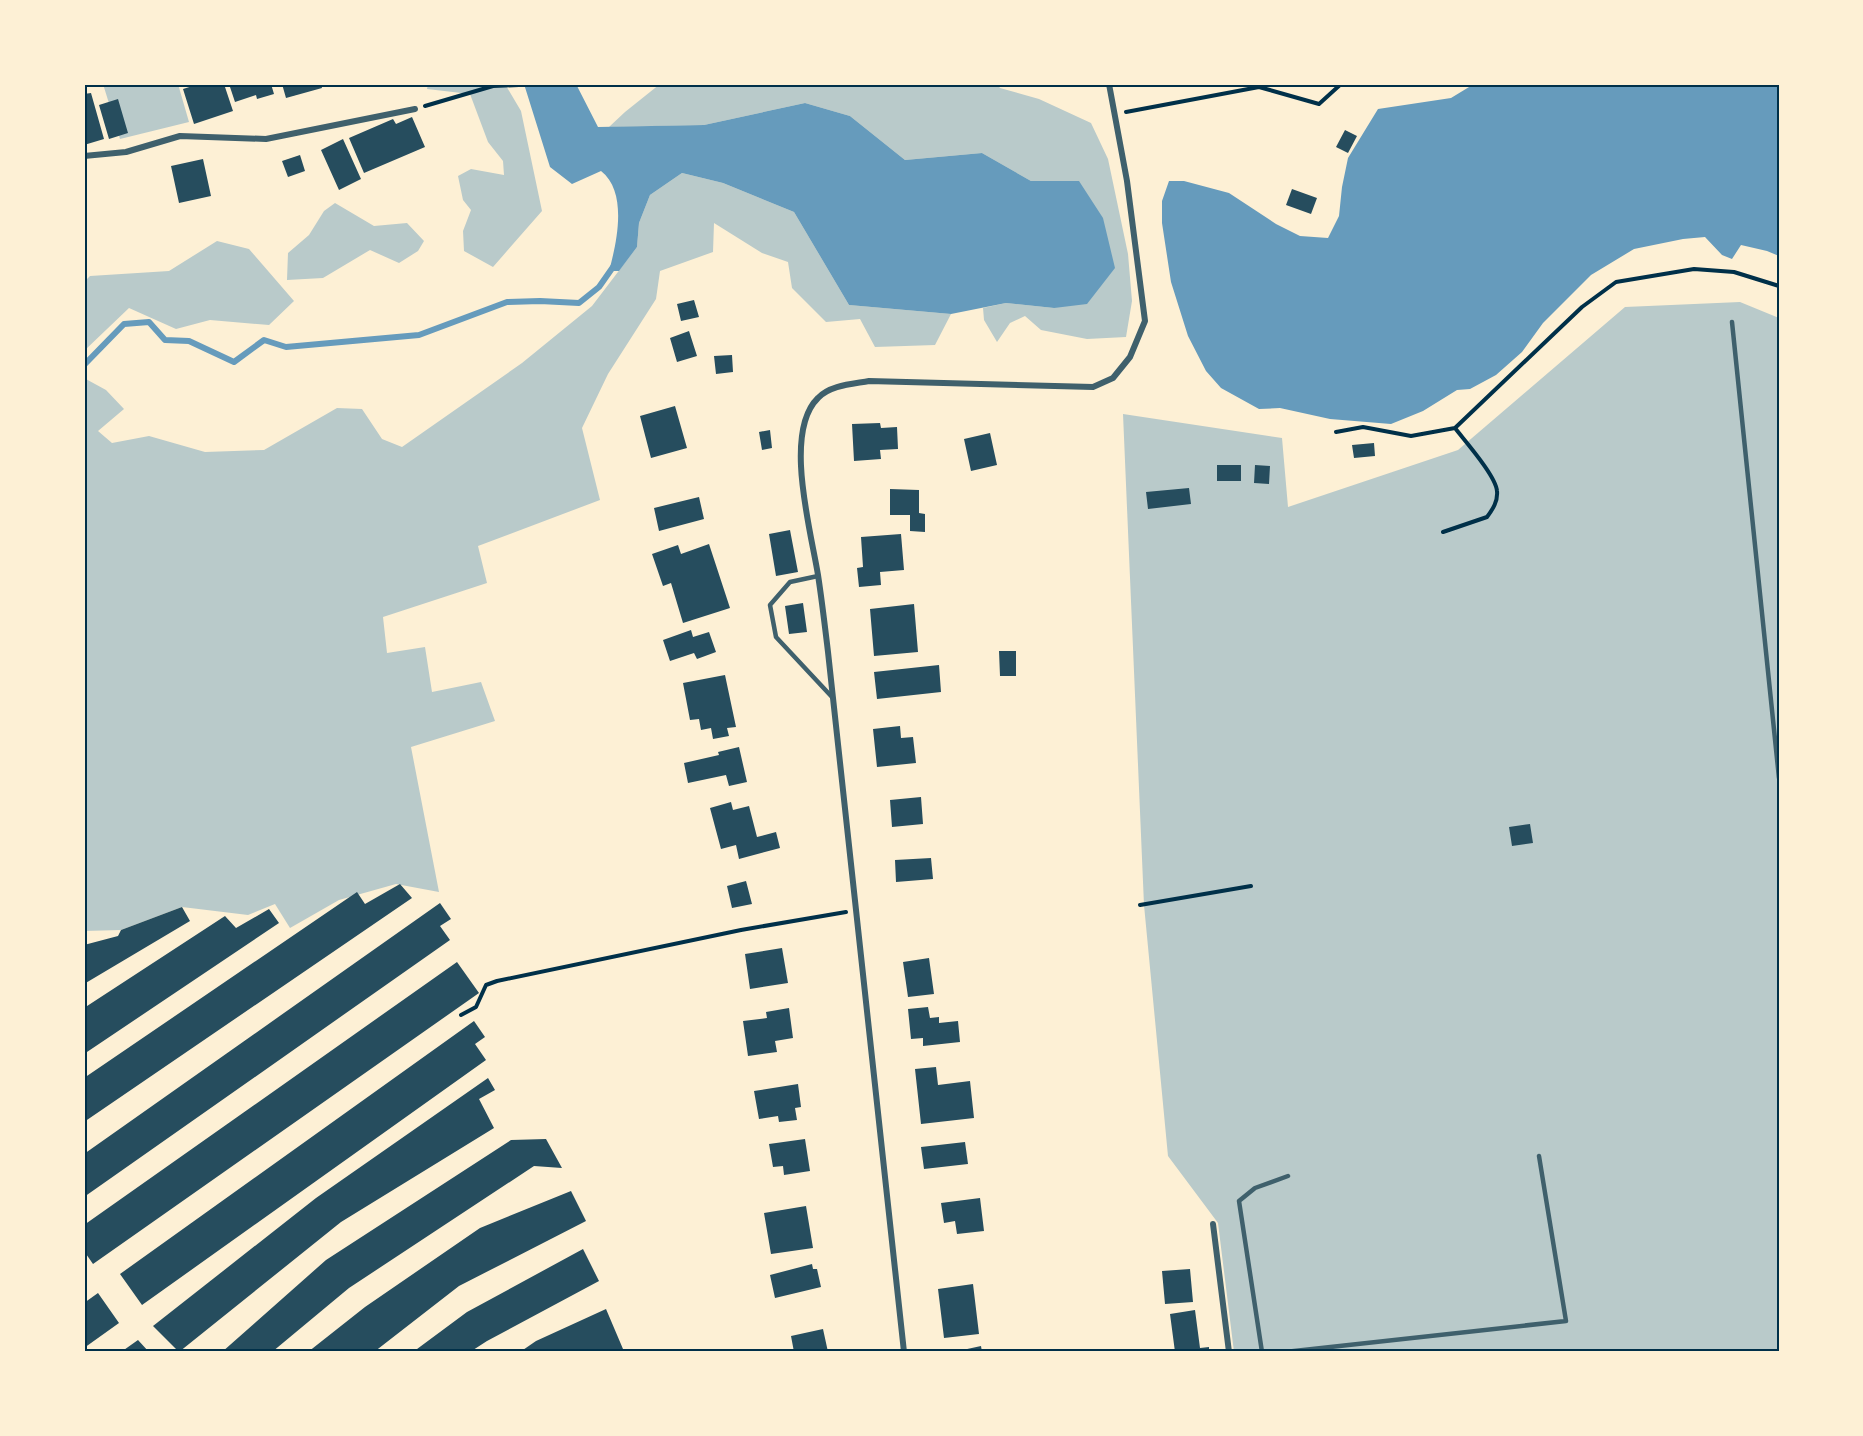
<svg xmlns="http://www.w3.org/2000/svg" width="1863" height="1436" viewBox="0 0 1863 1436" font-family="'Open Sans',sans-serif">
<rect width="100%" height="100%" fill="#fdf0d5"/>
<!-- green -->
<path fill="#b9caca" d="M 103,84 L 178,84 L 189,122 L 120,139 Z
M 428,84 L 505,84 L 521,111 L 542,211 L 493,267 L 464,251 L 463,231 L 471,210 L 463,200 L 458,176 L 471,169 L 504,175 L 503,161 L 488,142 L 470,94 L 427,89 Z
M 660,84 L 997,84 L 1000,88 L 1039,99 L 1091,123 L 1108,159 L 1128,254 L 1132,301 L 1126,337 L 1087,339 L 1041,330 L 1025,316 L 1010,323 L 997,342 L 984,320 L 983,308 L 1006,303 L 1054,308 L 1079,181 L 1031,181 L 982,153 L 905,160 L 850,116 L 805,103 L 704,125 L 609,127 L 625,112 Z
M 682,173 L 723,183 L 794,212 L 849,305 L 951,314 L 935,345 L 875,347 L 860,319 L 826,322 L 792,288 L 788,262 L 762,253 L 714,223 L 713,252 L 660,271 L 656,299 L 608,374 L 582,428 L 600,500 L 478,546 L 487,583 L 383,617 L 387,653 L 425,647 L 432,692 L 481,682 L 495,721 L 411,747 L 439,892 L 396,884 L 339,900 L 290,928 L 275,904 L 248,915 L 182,907 L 121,930 L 84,931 L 84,378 L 106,390 L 124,409 L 98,431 L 112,443 L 149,436 L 205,452 L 264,450 L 337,408 L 362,409 L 382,439 L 402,447 L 522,363 L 592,306 L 637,247 L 639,223 L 650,195 Z
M 335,203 L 374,226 L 407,223 L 424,241 L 418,251 L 399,263 L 370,250 L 323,278 L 287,280 L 288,253 L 309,235 L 324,211 Z
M 217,241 L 249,249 L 294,301 L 269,325 L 210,320 L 176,329 L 129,308 L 84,351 L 84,282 L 90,276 L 169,271 Z
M 1740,302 L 1779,318 L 1779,1352 L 1234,1352 L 1218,1223 L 1168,1156 L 1144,905 L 1123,414 L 1282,438 L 1288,507 L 1458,450 L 1625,307 Z"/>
<!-- water -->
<path fill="#669bbc" d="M 524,84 L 576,84 L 598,127 L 704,125 L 805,103 L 850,116 L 905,160 L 982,153 L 1031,181 L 1079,181 L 1103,218 L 1115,268 L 1087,304 L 1054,308 L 1006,303 L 951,314 L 849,305 L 794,212 L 723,183 L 682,173 L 650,195 L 639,223 L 637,247 L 619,271 L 609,271 C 617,242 628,192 601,171 L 572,184 L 550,167 Z
M 1474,84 L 1779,84 L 1779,256 L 1767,251 L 1741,245 L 1732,259 L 1722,255 L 1705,237 L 1683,239 L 1634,249 L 1591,275 L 1543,323 L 1522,352 L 1496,375 L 1470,389 L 1457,390 L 1423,411 L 1391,424 L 1330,419 L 1280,408 L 1259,409 L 1221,388 L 1206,371 L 1188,336 L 1171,282 L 1162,223 L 1162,201 L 1169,181 L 1184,181 L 1229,193 L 1276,224 L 1300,236 L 1328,238 L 1339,216 L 1342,187 L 1348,158 L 1378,109 L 1451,98 Z"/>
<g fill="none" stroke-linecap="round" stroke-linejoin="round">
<!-- stream -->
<path stroke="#669bbc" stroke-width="6" d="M 84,365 L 124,324 L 149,322 L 165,340 L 189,341 L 234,362 L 264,340 L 286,347 L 419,335 L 507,302 L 540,301 L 579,303 L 599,287 L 613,267"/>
</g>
<!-- building -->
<path fill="#264d5e" d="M 199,84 L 224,84 L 233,111 L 194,124 L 183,89 Z
M 229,84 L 271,84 L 274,94 L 257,99 L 256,95 L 235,102 Z
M 282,84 L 321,84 L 322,88 L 286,98 Z
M 91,93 L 104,139 L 84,145 L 84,94 Z
M 118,99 L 128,133 L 109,139 L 99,105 Z
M 412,117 L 425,147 L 364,173 L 349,138 L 393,119 L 396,124 Z
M 1345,130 L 1357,136 L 1348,153 L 1336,147 Z
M 343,139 L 361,179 L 339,190 L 321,150 Z
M 300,155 L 305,171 L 288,177 L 282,161 Z
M 203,159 L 211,196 L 179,203 L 171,166 Z
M 1292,189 L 1317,198 L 1311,214 L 1286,205 Z
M 694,300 L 699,317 L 681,321 L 677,304 Z
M 689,331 L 697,356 L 677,362 L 670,338 Z
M 732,355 L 733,372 L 716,374 L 714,356 Z
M 675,406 L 687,448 L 651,458 L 640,416 Z
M 880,423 L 881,428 L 897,427 L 898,449 L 880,450 L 881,459 L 854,461 L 852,424 Z
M 770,430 L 772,448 L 762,450 L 759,432 Z
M 990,433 L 997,465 L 971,471 L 964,439 Z
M 1374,443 L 1375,456 L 1354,458 L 1352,445 Z
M 1217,465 L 1241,465 L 1241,481 L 1217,481 Z
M 1255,465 L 1270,466 L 1269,484 L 1254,483 Z
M 1189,488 L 1191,504 L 1148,509 L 1146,492 Z
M 890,489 L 919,490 L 919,513 L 925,514 L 925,532 L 910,531 L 910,515 L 890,515 Z
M 699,497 L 704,519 L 659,531 L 654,508 Z
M 790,530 L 798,572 L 776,576 L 769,534 Z
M 901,534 L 904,570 L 880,572 L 881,585 L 859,587 L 857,568 L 863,567 L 861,537 Z
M 709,544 L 730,608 L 683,623 L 671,583 L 663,586 L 652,554 L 678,545 L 681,554 Z
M 803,603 L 807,632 L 789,634 L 785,606 Z
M 914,604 L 918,652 L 874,656 L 870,609 Z
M 691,630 L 693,637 L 709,632 L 716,652 L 697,659 L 694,653 L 670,661 L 663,640 Z
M 999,651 L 1016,651 L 1016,676 L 1000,676 Z
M 939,665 L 941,692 L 877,699 L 874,672 Z
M 725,675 L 736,727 L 727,728 L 729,736 L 713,739 L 711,728 L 701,730 L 699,719 L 690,720 L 683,683 Z
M 900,726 L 901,738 L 913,737 L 916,763 L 877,767 L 873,729 Z
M 739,747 L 747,782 L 729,786 L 726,775 L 688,783 L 684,763 L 719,755 L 718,752 Z
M 921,797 L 923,824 L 892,827 L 890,800 Z
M 731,802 L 733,810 L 749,806 L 757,837 L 776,832 L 780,848 L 739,859 L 736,845 L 721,849 L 710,808 Z
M 1530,824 L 1533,843 L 1512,846 L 1509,827 Z
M 931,858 L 933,879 L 896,882 L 895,860 Z
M 746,881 L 752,904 L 732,908 L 727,886 Z
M 400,884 L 412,898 L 84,1122 L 84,1078 L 357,892 L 365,904 Z
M 440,903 L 451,919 L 440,926 L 450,940 L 84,1197 L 84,1154 Z
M 182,907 L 190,921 L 84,984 L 84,945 L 118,936 L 121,930 Z
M 269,909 L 279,923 L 84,1054 L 84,1008 L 225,916 L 236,928 Z
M 782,948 L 788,983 L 750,989 L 745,954 Z
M 929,958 L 934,994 L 908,997 L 903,962 Z
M 457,962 L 479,993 L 93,1264 L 84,1251 L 84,1225 Z
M 928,1007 L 930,1018 L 939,1017 L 939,1023 L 958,1021 L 960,1042 L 923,1046 L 923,1038 L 911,1039 L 908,1009 Z
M 789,1008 L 793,1038 L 775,1041 L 777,1052 L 748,1056 L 743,1021 L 767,1018 L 766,1012 Z
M 474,1021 L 485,1037 L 475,1044 L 486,1060 L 142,1305 L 120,1274 Z
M 936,1067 L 938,1085 L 970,1081 L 974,1118 L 921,1124 L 915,1069 Z
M 488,1078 L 495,1090 L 479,1099 L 494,1128 L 341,1222 L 179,1352 L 153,1326 L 316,1198 Z
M 798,1084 L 801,1107 L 795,1108 L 797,1120 L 779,1122 L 778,1116 L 759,1119 L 754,1091 Z
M 546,1139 L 562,1168 L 534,1166 L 349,1288 L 272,1352 L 222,1352 L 326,1260 L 511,1140 Z
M 805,1139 L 810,1171 L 784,1175 L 783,1166 L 773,1167 L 769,1144 Z
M 965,1142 L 968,1164 L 924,1169 L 921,1147 Z
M 571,1191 L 586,1221 L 459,1286 L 374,1352 L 308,1352 L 365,1307 L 480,1228 Z
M 980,1198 L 984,1231 L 957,1234 L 955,1221 L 944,1223 L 941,1203 Z
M 806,1206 L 813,1248 L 771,1254 L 764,1213 Z
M 583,1249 L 599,1281 L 487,1341 L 470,1352 L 413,1352 L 467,1312 Z
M 812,1264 L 813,1269 L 817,1269 L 821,1287 L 775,1298 L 770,1275 Z
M 1190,1269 L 1193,1302 L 1165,1304 L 1162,1271 Z
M 973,1284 L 979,1334 L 944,1338 L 938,1289 Z
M 98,1293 L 119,1323 L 84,1348 L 84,1303 Z
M 606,1309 L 623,1349 L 606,1352 L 520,1352 L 536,1341 Z
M 1195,1310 L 1200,1348 L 1209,1347 L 1209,1352 L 1175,1352 L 1170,1314 Z
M 823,1329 L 828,1352 L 794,1352 L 791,1336 Z
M 138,1340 L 149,1352 L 121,1352 Z
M 981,1346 L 982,1352 L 958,1352 L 958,1351 Z"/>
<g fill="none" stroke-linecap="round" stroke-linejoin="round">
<!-- path -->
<path stroke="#003049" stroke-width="4" d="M 425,106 L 493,86 L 541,84
M 1126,112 L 1259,87 L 1319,104 L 1341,84
M 1336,432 L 1363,427 L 1411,436 L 1455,428 L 1582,307 L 1616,282 L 1694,269 L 1734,272 L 1779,286
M 1443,532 L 1487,517 C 1493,509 1498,501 1497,491 C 1496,476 1465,441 1455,428
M 1140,905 L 1251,886
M 461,1015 L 476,1007 L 486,985 L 497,981 L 741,930 L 846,912"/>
<!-- service -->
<path stroke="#3f606c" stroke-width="4.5" d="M 1732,322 L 1779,778
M 818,576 L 790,582 L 770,605 L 776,637 L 832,697
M 1262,1352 L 1239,1201 L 1255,1188 L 1288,1176
M 1285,1352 L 1566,1321 L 1539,1156"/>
<!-- minor -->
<path stroke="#3f606c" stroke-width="6" d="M 84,156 L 126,152 L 180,136 L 266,139 L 415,109
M 1213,1224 L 1229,1352
M 904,1352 L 828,652 C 825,627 822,601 818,575 C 811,531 783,432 818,398 C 830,385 853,384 869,381 L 1093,387 L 1113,378 L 1130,357 L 1145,321 L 1127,181 L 1109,84"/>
</g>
<!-- border -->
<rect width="1863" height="1436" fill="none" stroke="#fdf0d5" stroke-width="171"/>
<rect x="86" y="86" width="1692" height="1264" fill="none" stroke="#003049" stroke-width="2"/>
</svg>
